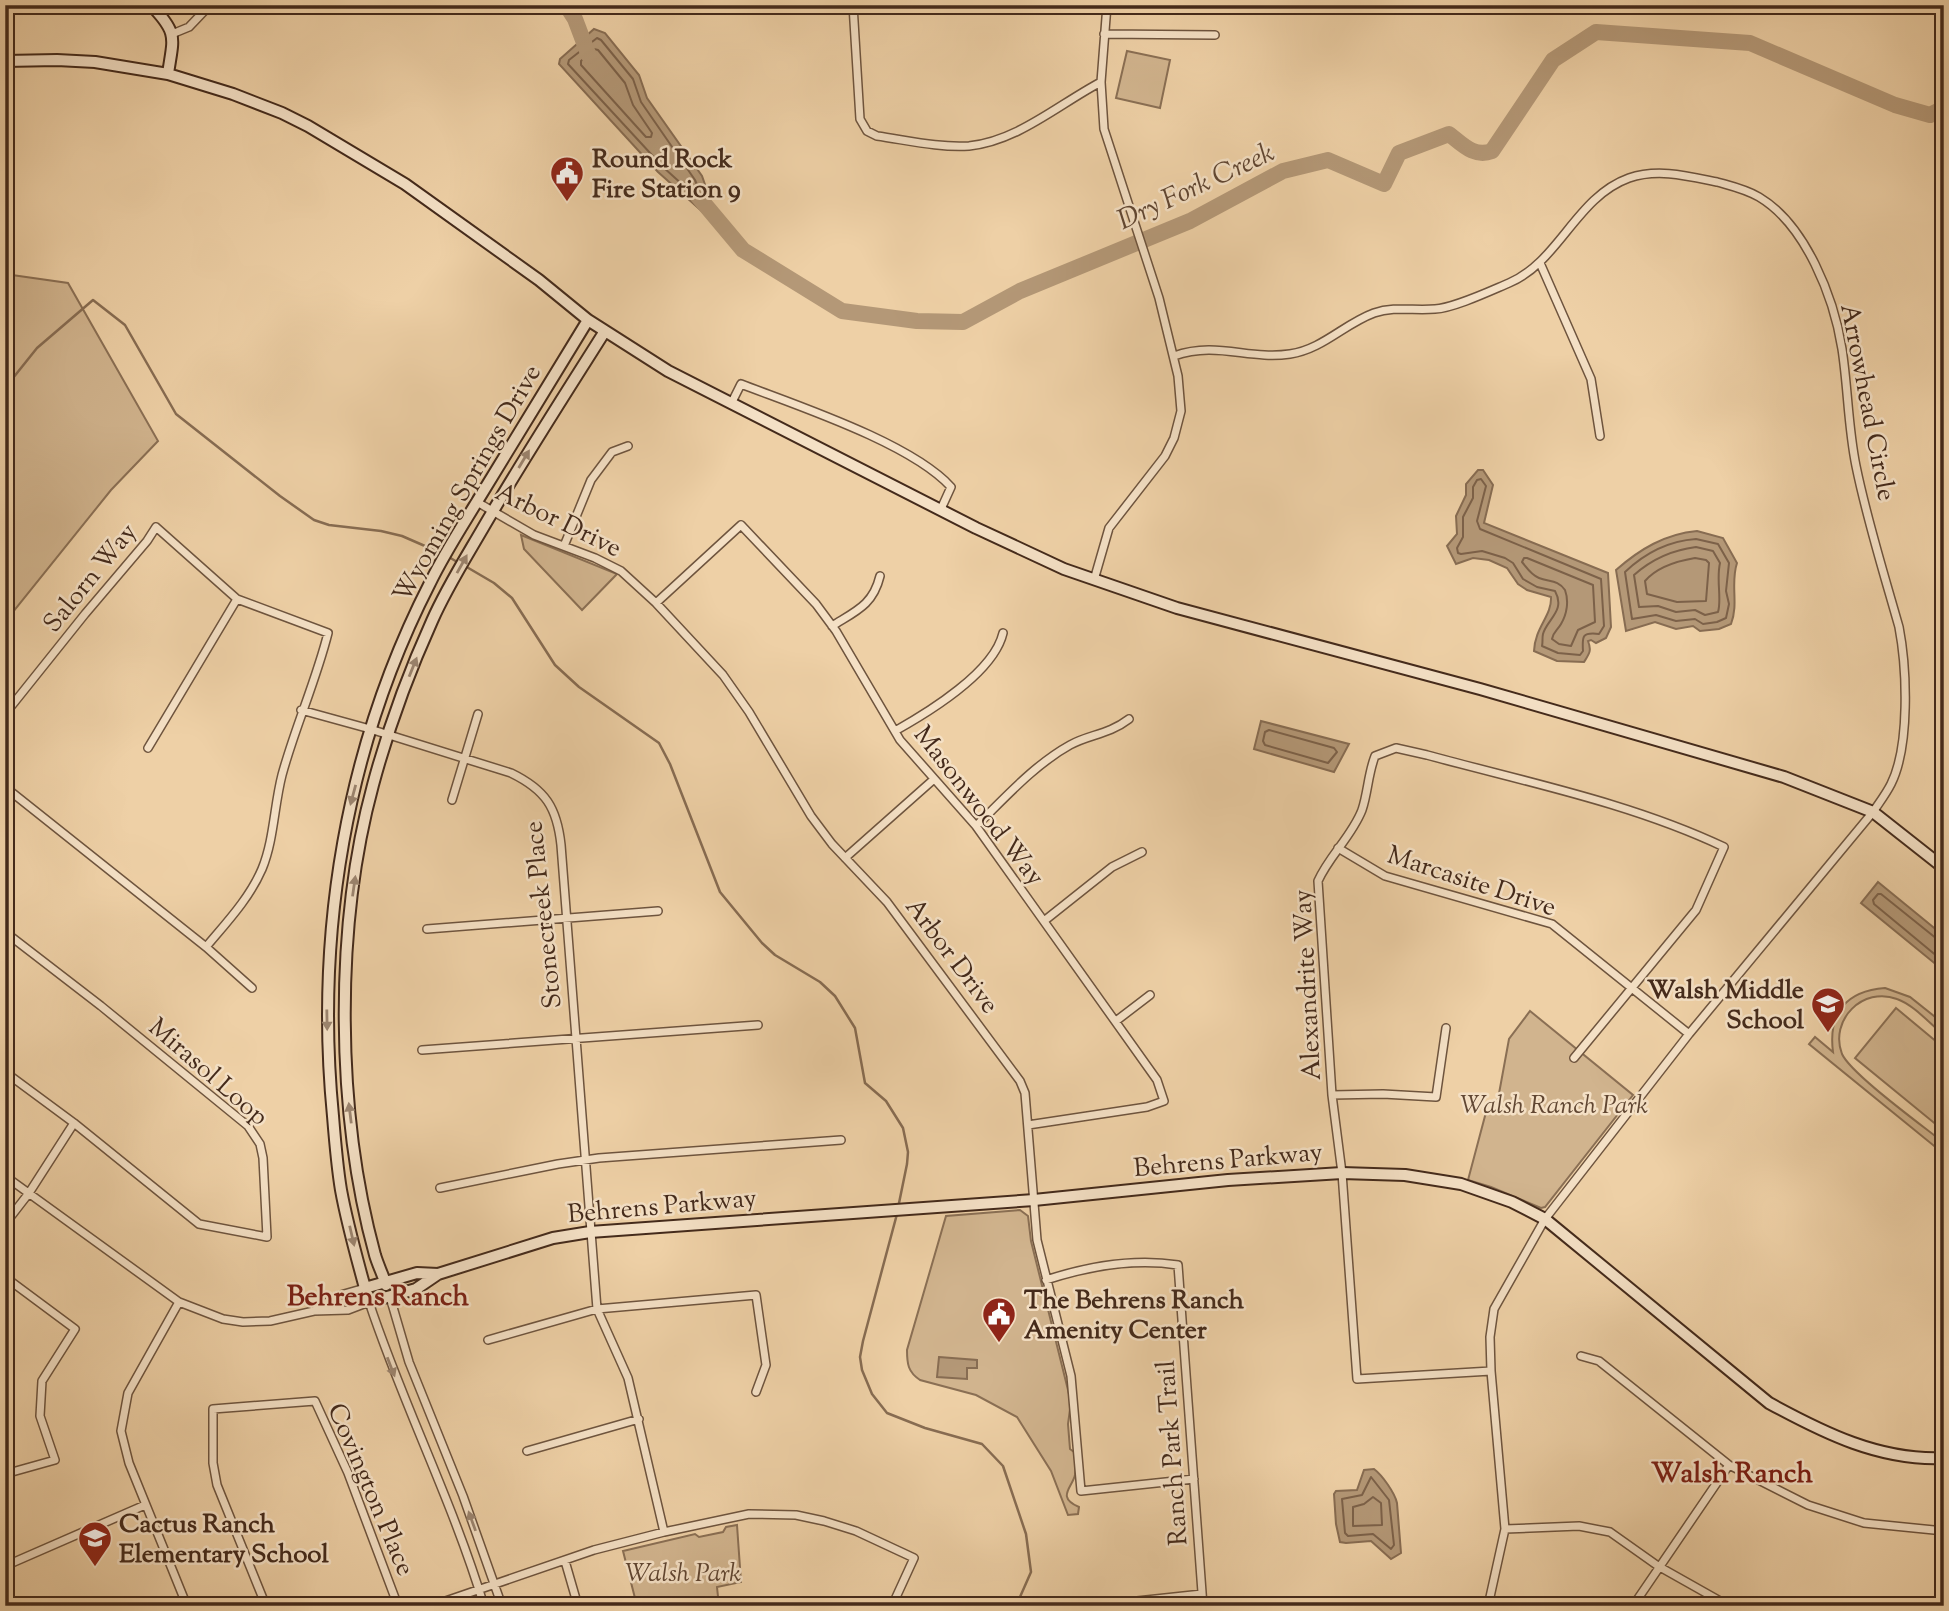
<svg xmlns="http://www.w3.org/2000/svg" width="1949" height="1611" viewBox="0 0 1949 1611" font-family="'Sorts Mill Goudy',serif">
<rect width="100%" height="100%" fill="#eed0a6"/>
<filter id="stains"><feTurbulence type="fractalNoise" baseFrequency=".00286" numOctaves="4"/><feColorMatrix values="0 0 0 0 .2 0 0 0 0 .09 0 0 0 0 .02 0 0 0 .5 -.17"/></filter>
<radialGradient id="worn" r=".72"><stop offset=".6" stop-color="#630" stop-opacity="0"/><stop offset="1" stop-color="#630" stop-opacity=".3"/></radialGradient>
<!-- green -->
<path fill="#d1b48e" stroke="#8a6f54" stroke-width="2" d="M 1127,51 L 1170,60 L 1160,108 L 1116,98 Z
M 5,274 L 68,283 L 158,441 L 111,490 L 5,622 Z
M 521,535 L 617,574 L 582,610 L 524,549 Z
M 1885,988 L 1910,997 L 1944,1024 L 1944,1035 C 1930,1024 1914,1005 1897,999 C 1863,986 1829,1020 1842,1054 C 1851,1074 1923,1126 1944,1143 L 1944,1154 L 1809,1044 L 1815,1037 L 1833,1052 C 1828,1013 1846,991 1885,988 Z
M 1896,1008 L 1944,1048 L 1944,1131 L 1855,1058 Z
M 1530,1011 L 1633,1095 L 1545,1207 L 1541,1208 L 1491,1187 L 1468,1180 L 1485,1116 L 1498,1099 L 1509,1039 Z
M 1020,1210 L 1028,1216 L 1031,1241 L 1071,1402 L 1068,1424 L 1070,1449 L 1074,1452 C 1075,1459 1076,1468 1075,1475 C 1072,1488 1056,1497 1079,1507 L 1078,1514 L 1068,1515 L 1051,1471 L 1017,1417 L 976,1395 L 920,1380 C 908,1372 907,1364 907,1350 L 946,1216 Z
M 737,1525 L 741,1582 L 717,1587 L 719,1606 L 637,1606 L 623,1551 L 695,1534 L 699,1537 L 723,1532 L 726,1527 Z"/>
<!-- water -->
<path fill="#b49877" stroke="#876c52" stroke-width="2" d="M 594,29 L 605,33 L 639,75 L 647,98 L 702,176 L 710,199 L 706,215 L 658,172 L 559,64 L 560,59 Z
M 1478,470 L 1483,470 L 1493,485 L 1484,523 L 1608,573 L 1611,627 L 1606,638 L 1596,643 L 1591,640 L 1588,641 C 1592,651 1589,654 1584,662 L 1557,661 L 1534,651 C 1535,627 1552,616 1551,597 L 1527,590 L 1518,584 L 1507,568 L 1489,560 L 1473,558 L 1456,564 L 1447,546 L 1457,534 L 1456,516 L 1466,495 L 1466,484 Z
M 1697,531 L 1723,538 L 1737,563 C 1730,584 1739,603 1731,624 L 1719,629 L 1700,631 L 1693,626 L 1676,629 L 1655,622 L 1626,631 L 1616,570 C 1640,549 1665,534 1697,531 Z
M 1261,721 L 1349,744 L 1334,772 L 1254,749 Z
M 1878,882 L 1944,936 L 1944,971 L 1861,903 Z
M 939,1357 L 977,1360 L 977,1368 L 967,1368 L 967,1379 L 937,1377 Z
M 1374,1469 C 1382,1475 1395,1493 1397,1503 L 1401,1553 L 1391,1559 L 1371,1541 L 1346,1543 L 1340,1542 L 1336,1524 L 1334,1494 L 1336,1491 L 1357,1490 L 1364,1470 Z"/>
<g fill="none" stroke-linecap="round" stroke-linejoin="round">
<!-- shore -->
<path stroke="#7c6149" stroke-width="2" d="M 597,38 L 601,40 L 633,79 L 641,102 L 695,180 L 700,192 L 699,196 L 695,196 L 663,167 L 568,64 L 569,60 Z
M 594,49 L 598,50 L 625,83 L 633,105 L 652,133 L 651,137 L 646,137 L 581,65 L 581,61 Z
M 1481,479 L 1486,486 L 1477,521 L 1480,529 L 1601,579 L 1604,626 L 1599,634 C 1582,632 1582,636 1583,651 L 1580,655 L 1558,653 L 1542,646 C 1543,642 1542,638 1543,634 C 1547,619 1566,611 1555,591 L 1537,587 L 1523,579 L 1513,563 L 1505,558 L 1482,551 L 1461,554 L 1458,553 L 1457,548 L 1463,537 L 1463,517 L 1473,498 L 1473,487 L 1477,480 Z
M 1696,539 L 1718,544 L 1729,563 L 1726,591 L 1729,604 L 1726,618 L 1717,622 L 1703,624 L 1695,619 L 1676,621 L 1656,615 L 1632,619 L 1625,572 C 1645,553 1668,541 1696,539 Z
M 1696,547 L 1713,551 L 1720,563 C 1716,580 1722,599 1718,612 L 1705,615 L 1695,610 L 1676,612 L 1658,606 L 1639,607 L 1634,575 C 1652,559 1672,550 1696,547 Z
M 1527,558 L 1593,585 L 1595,622 L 1578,630 L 1571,646 L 1559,644 L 1552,639 C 1553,632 1557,631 1561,624 C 1567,614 1569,601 1565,590 C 1558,580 1550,582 1539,578 C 1531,575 1527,568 1522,562 L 1524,558 Z
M 1695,558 L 1706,560 L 1709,563 L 1706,601 L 1677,602 L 1647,594 L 1645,581 C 1657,567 1677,561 1695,558 Z
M 1269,730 L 1334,748 L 1337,752 L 1328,763 L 1265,745 L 1263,741 L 1265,732 Z
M 1944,941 L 1937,939 L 1881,894 L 1878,894 L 1873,900 L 1874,904 L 1944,962
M 1371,1477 L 1389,1500 L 1394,1545 L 1391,1549 L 1373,1534 L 1348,1536 L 1345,1533 L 1342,1499 L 1362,1495 Z
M 1373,1497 L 1381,1503 L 1382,1525 L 1353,1526 L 1353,1507 L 1364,1504 Z"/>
<!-- stream -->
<path stroke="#876c52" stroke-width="2.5" d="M 5,388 L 37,348 L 93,300 L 125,325 L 176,414 L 280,496 L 314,520 L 329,525 L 381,531 L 402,536 L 441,553
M 447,556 L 459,563
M 465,566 L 494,583 L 512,598 L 555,665 L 579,687 L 659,743 L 670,764 L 720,892 L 762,943 L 775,955 L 820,982 L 835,996 L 855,1028 L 865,1083 L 886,1101 L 903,1128 L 908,1152 L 907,1164 L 898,1208
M 897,1214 L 863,1341 L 860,1357 L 862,1370 L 872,1394 L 887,1413 L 925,1428 L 982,1444 L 1003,1466 L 1026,1534 L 1031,1572 L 1016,1606"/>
<!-- river -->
<path stroke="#b49877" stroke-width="16" d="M 566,5 L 575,19 L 589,56
M 696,194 L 743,250 L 842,311 L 917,321 L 963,322 L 1020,291 L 1190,221 L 1283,171 L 1328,160 L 1384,184 L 1399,153 L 1449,134 C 1462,144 1474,158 1492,151 L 1553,60 L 1596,32 L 1750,43 L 1895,105 L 1930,115 L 1940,110 L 1944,112"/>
<!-- street casing -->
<g stroke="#6e543e" stroke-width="10">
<path id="street" d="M 853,5 L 860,119 L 867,131 L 877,136 C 906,140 939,148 969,146 C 1018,141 1059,104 1101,82
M 1385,5 L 1385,9
M 172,34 L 189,27 L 210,5
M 1104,34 L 1215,35
M 1540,263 L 1591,379 L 1600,436
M 1174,356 C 1217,341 1248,360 1290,354 C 1323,349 1344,324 1374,313 C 1395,306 1414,311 1435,309 C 1454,308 1490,291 1509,283 C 1559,262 1576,197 1629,178 C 1658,168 1688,176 1717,182 C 1731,186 1745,189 1759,197 C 1806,225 1834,298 1842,349 C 1848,388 1848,427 1856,466 C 1867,520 1884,574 1899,627 C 1907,669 1910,746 1891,784 C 1886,794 1879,803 1873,812 L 1689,1034 L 1545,1219 L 1494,1309 L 1490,1337 L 1491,1371 L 1505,1529 L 1488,1606
M 731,404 L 741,384 C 798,406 911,443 951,487 L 941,509
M 477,502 L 534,535 L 595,558 L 621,571 L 656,603 L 723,675 L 749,712 L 811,816 L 832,844 L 887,902 L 1020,1081 L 1025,1093 L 1037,1240 L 1071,1376 L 1081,1491 L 1194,1479
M 564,546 L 591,480 L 612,452 L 628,446
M 1094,580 L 1109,528 L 1165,456 L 1174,438 L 1181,411 L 1178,376 L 1159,298 L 1104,129 L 1101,82 L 1107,5
M 656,603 L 741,525 L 816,604 L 836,631 L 900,740 L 976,826 L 1157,1080 L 1164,1101 L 1147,1107 L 1028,1125
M 832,626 C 856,611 873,605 880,576
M 301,710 L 370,729 L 511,773 C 546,790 557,808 561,845 L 597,1309 L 628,1378 L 664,1532
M 5,714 L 85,614 L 147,541 L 156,527 L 237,599 L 328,633 C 316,681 295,727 282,775 C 274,806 274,840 262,869 C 249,899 226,923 206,947
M 895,731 C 929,712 994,672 1003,633
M 148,748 L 237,599
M 5,787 L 206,947 L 252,988
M 452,800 L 478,714
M 976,826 C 1005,798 1034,765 1070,745 C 1090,734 1108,735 1129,719
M 1338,848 L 1385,876 L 1552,924 L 1689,1034
M 845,858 L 933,780
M 1044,921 L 1112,867 L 1142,852
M 427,929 L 658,911
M 5,932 L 101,1006 L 248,1126 L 260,1144 L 263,1158 L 267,1237 L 199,1224 L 74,1123 L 5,1072
M 1116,1021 L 1150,995
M 422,1050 L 758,1025
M 1332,1095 L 1383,1094 L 1436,1097 L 1446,1028
M 5,1176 L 179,1302 L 223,1319 L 243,1322 L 270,1321 L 314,1311
M 440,1188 L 558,1164 L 599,1158 L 841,1140
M 5,1224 L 29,1193 L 74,1123
M 5,1277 L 75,1329 L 42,1381 L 40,1416 L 55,1460 L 5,1474
M 1046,1280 C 1089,1266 1133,1258 1178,1265 L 1203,1606
M 365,1288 L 337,1296 L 314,1311 L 348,1310 L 369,1302 C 403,1405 453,1502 484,1606
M 390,1297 L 409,1362 L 463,1496 L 502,1606
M 179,1302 L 128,1393 L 121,1431 L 129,1463 L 187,1606
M 488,1340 L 597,1309 L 756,1295 L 766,1365 L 756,1392
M 1581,1356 L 1599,1361 L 1729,1465 L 1808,1505 L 1864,1523 L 1944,1531
M 1491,1371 L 1357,1379 L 1342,1173 L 1332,1095 L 1318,881 C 1329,856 1352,836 1362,810 C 1368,792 1368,774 1375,756 L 1396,748 L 1427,755 C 1526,782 1631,803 1724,847 L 1696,910 L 1574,1058
M 527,1451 L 639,1419
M 1505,1529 L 1579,1526 L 1610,1532 L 1658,1566 L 1729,1606
M 565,1561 L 578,1606
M 5,1566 L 145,1505
M 1109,1604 L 1202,1594
M 266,1606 L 217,1485 L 213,1463 L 213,1409 L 315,1401 L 348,1473 L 398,1606
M 431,1606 L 594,1550 L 664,1532 L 749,1514 L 796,1515 L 824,1521 L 856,1531 L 914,1558 L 892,1606
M 1636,1606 L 1637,1600 L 1729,1465"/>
</g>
<!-- secondary casing -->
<g stroke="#442a1b" stroke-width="14">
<path id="secondary" d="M 151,5 C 179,34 173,38 168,74
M 5,61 L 57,60 L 95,62 L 168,74 L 233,94 L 282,113 L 308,126 L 405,184 L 539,280 L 588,320 L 668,371 L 976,528 L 1064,569 L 1177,608 L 1480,689 L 1784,777 L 1873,812 L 1944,868
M 438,1274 L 416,1289 L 369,1302 L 365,1288 C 356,1255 347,1223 341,1190 C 337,1166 335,1141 333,1116 C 315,933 346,747 430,583 C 444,554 461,528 478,500 C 514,440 551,380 588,320
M 386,1285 C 383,1275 378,1265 375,1255 C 336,1113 334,928 373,785 C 388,729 408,674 432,621 C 446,589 465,559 483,528 C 522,461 564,396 605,331
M 365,1288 L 417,1273 L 438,1274 L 553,1238 L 590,1232 L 1034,1200 L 1228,1180 L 1342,1173 L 1405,1175 L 1461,1184 L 1512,1202 L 1545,1219 L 1769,1403 C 1824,1433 1880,1461 1944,1458"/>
</g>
<!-- street -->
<use href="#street" stroke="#f4e0c5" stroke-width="7"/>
<!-- secondary -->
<use href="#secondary" stroke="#f4e0c5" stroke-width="10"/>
</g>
<!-- one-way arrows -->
<defs><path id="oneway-solid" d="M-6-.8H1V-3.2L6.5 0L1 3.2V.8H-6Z" transform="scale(1.75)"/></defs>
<g fill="#9c8570">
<use href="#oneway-solid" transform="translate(524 459) rotate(-59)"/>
<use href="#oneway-solid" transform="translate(462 564) rotate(-61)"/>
<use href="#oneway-solid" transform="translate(413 667) rotate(-68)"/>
<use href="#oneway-solid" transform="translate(353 795) rotate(105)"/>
<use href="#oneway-solid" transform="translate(354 886) rotate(-82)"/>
<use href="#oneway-solid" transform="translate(327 1020) rotate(89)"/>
<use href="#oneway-solid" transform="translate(350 1113) rotate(-97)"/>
<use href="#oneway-solid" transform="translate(352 1236) rotate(77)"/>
<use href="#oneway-solid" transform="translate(391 1367) rotate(69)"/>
<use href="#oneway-solid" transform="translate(472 1521) rotate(-110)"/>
</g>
<!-- icons -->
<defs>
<g id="civic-pin" transform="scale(1.75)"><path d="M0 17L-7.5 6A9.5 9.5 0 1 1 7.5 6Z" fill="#8f2418" stroke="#f4e0c5"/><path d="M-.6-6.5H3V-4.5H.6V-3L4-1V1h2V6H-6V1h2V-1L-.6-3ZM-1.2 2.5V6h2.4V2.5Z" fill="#fff"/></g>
<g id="school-pin" transform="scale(1.75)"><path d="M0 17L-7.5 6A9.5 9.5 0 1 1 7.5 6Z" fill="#8f2418" stroke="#f4e0c5"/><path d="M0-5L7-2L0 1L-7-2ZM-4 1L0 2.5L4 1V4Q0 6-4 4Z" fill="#fff"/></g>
</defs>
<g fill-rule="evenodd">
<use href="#civic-pin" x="567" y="173"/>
<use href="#school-pin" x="1828" y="1004"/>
<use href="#civic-pin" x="999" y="1314"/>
<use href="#school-pin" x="95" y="1538"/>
</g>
<g text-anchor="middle" stroke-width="5" stroke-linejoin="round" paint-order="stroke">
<!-- poi labels -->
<g font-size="26" font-weight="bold" fill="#442a1b" stroke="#f4e0c5" text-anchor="start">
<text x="592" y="167">Round Rock<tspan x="592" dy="30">Fire Station 9</tspan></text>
<text x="1804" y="998" text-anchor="end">Walsh Middle<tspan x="1804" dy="30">School</tspan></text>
<text x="1024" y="1308">The Behrens Ranch<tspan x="1024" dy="30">Amenity Center</tspan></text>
<text x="119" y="1532">Cactus Ranch<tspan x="119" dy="30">Elementary School</tspan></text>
</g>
<!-- street labels -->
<g font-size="26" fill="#442a1b" stroke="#f4e0c5">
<text transform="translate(1869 402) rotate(79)" y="9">Arrowhead Circle</text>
<text transform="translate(466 483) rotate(-60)" y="9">Wyoming Springs Drive</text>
<text transform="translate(559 519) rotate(26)" y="9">Arbor Drive</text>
<text transform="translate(89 577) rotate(-51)" y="9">Salorn Way</text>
<text transform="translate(980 805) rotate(52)" y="9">Masonwood Way</text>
<text transform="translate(1472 880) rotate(18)" y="9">Marcasite Drive</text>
<text transform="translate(542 915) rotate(-96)" y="9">Stonecreek Place</text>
<text transform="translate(953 955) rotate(53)" y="9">Arbor Drive</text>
<text transform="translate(1306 985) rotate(-93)" y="9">Alexandrite Way</text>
<text transform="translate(209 1071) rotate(41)" y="9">Mirasol Loop</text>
<text transform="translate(1228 1159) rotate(-5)" y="9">Behrens Parkway</text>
<text transform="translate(662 1205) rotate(-5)" y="9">Behrens Parkway</text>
<text transform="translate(1171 1453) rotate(-94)" y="9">Ranch Park Trail</text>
<text transform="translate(372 1489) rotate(67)" y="9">Covington Place</text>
</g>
<!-- park labels -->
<g font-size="26" font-style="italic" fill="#604632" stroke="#f4e0c5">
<text x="1554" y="1113">Walsh Ranch Park</text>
<text x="683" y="1581">Walsh Park</text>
</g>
<!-- water labels -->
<g font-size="28" font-style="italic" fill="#604632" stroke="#f4e0c5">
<text transform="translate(1195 185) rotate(-25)" y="10">Dry Fork Creek</text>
</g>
<!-- neighbourhood labels -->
<g font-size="28" font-weight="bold" fill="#7a1f14" stroke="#f4e0c5">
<text x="378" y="1305">Behrens Ranch</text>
<text x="1732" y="1482">Walsh Ranch</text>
</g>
</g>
<!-- margin -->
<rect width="1949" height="1611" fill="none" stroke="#eed0a6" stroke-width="28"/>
<rect x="7" y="7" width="1935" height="1597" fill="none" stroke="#442a1b" stroke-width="3.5"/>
<rect x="14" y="14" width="1921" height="1583" fill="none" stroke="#442a1b" stroke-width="2"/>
<rect width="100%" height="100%" filter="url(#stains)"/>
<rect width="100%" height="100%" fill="url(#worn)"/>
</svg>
